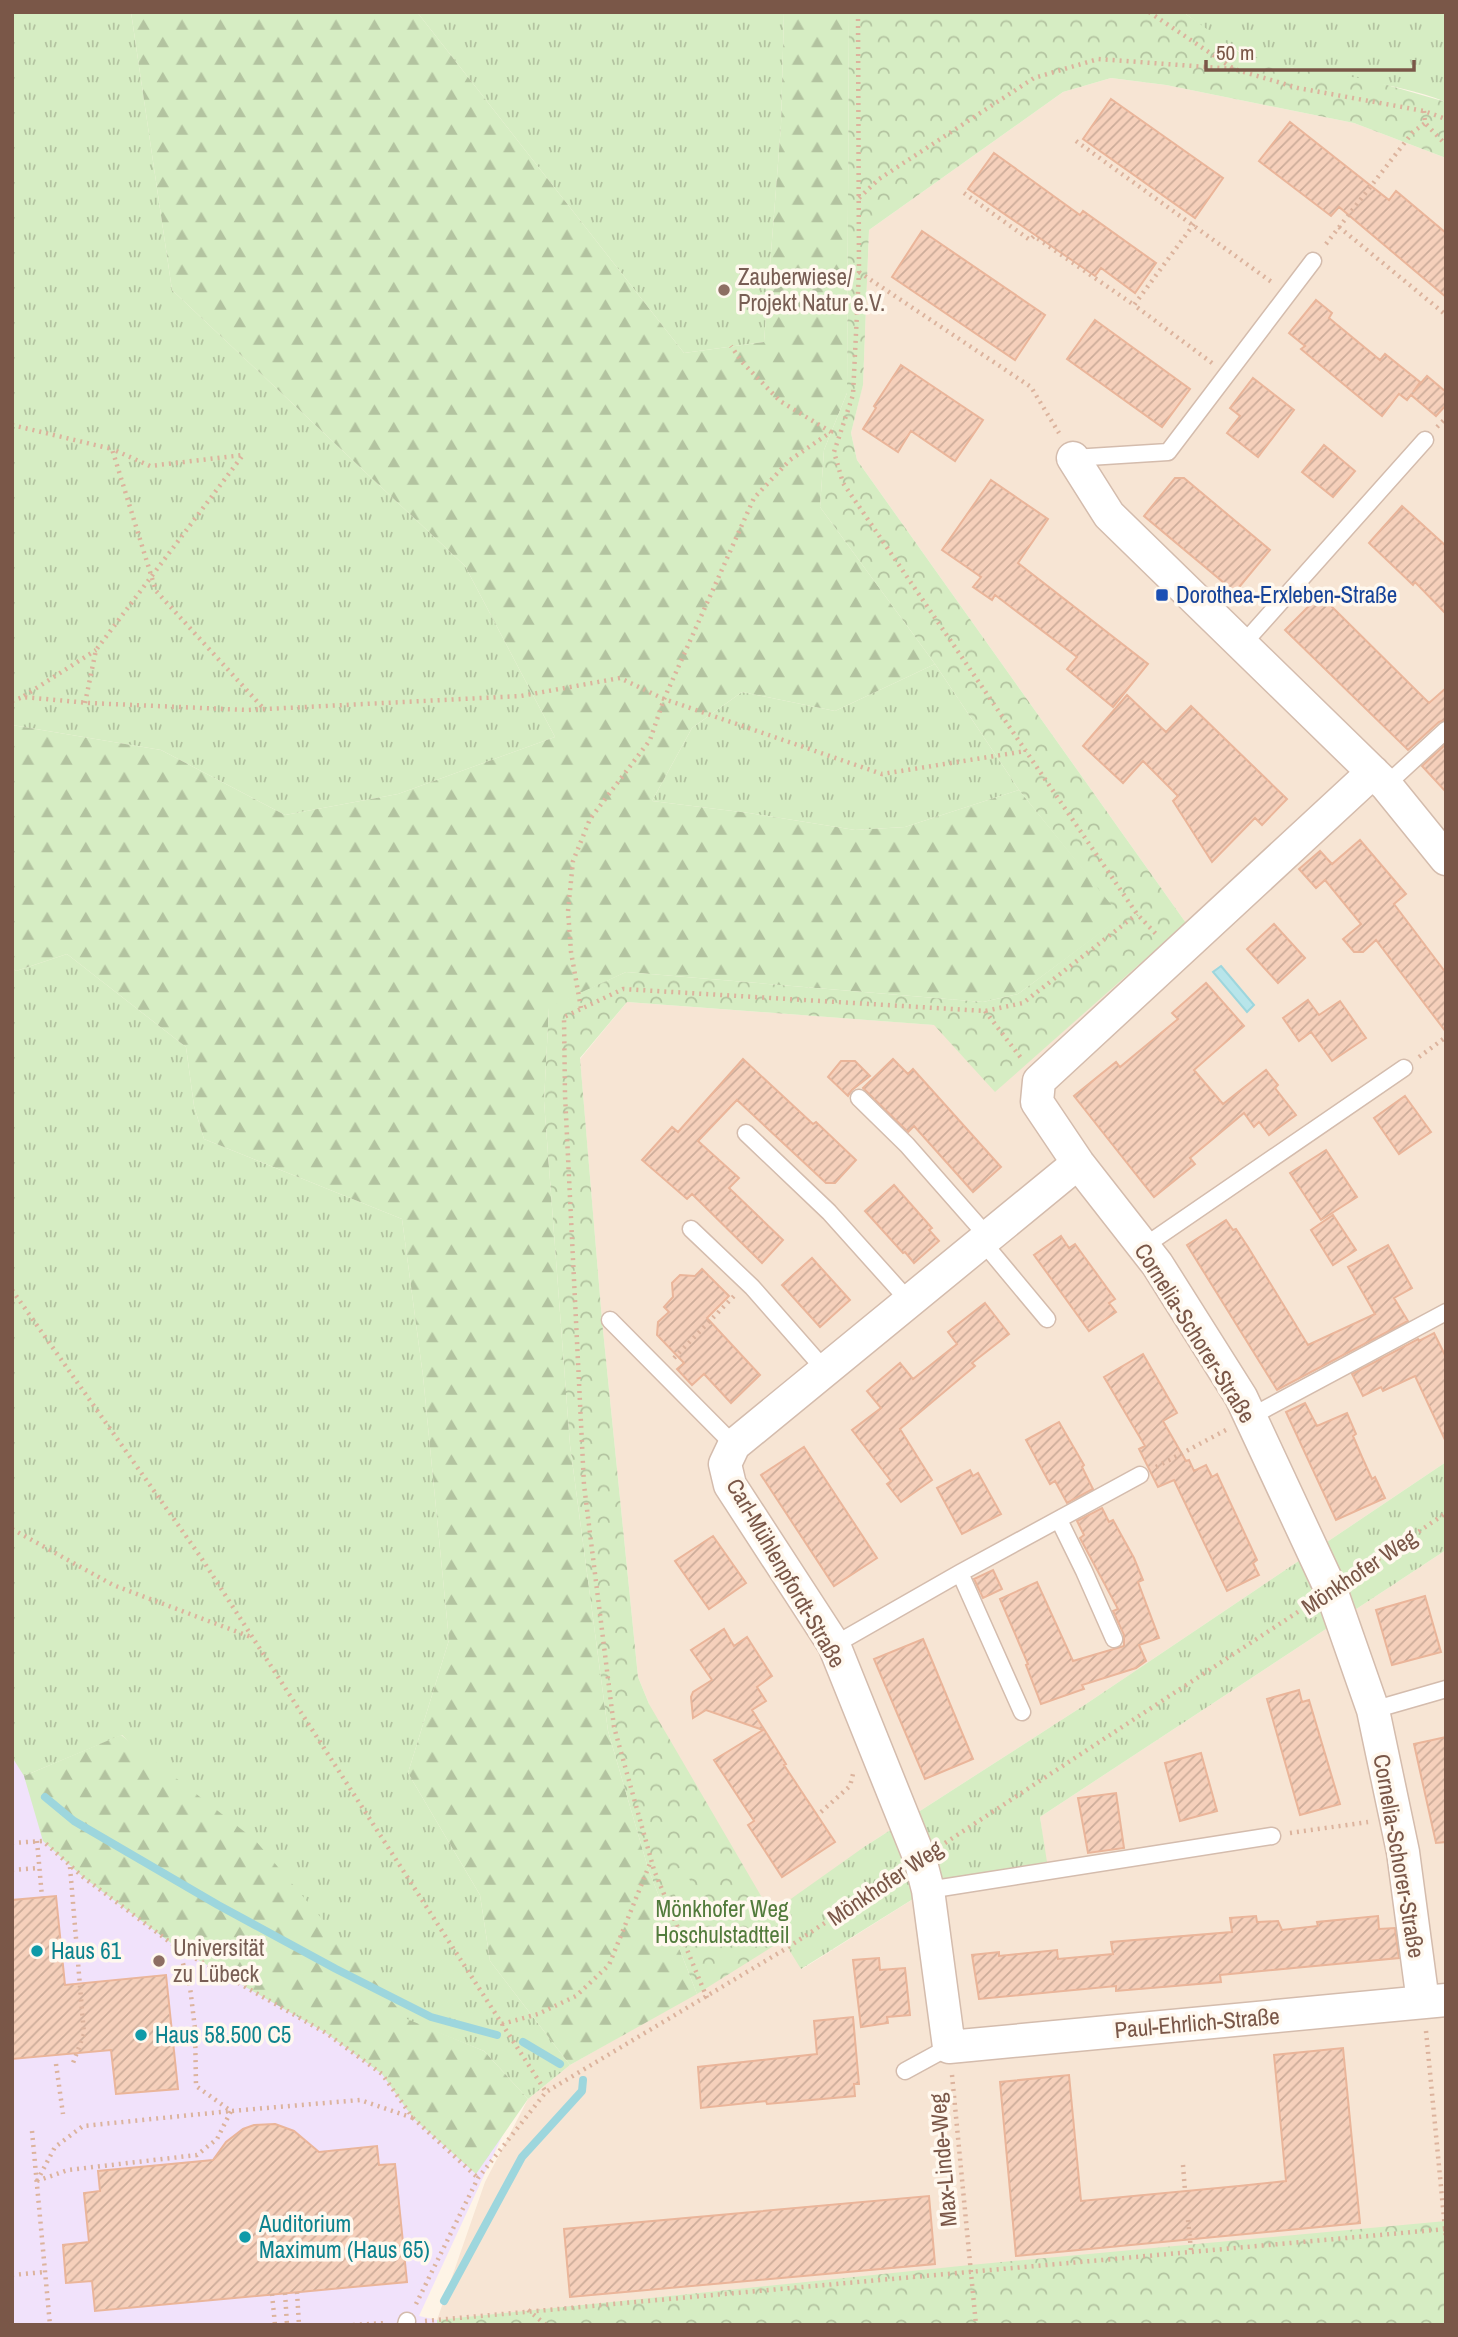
<svg xmlns="http://www.w3.org/2000/svg" width="1458" height="2337" viewBox="0 0 1458 2337" font-family="'Archivo Narrow',sans-serif">
<defs>
<pattern id="grass-tufts" width="24" height="20" patternUnits="userSpaceOnUse" patternTransform="scale(1.75)"><rect width="24" height="20" fill="#d6edc3"/><path d="M3 7l-1-3M5 7V3M7 7l1-3M15 17l-1-3M17 17v-4M19 17l1-3" fill="none" stroke="#b3c3a0"/></pattern>
<pattern id="forest-firs" width="22" height="20" patternUnits="userSpaceOnUse" patternTransform="scale(1.75)"><rect width="22" height="20" fill="#d6edc3"/><path d="M5 1l3.5 6h-7zM16 11l3.5 6h-7z" fill="#b3c3a0"/></pattern>
<pattern id="park-crowns" width="20" height="18" patternUnits="userSpaceOnUse" patternTransform="scale(1.75)"><rect width="20" height="18" fill="#d6edc3"/><path d="M2 6a3 3 0 1 1 6 0M12 15a3 3 0 1 1 6 0" fill="none" stroke="#b3c3a0"/></pattern>
<pattern id="building-hatch" width="6" height="6" patternUnits="userSpaceOnUse" patternTransform="scale(1.75)"><rect width="6" height="6" fill="#f6d0bb"/><path d="M-1 1l2-2M0 6l6-6M5 7l2-2" fill="none" stroke="#ccac9a"/></pattern>
</defs>
<rect width="100%" height="100%" fill="#fef4e6"/>
<!-- residential -->
<path fill="#f7e5d4" d="M 1111,78 L 1166,85 L 1354,123 L 1446,158 L 1446,1462 L 1080,1708 L 864,1847 L 802,1969 L 945,1879 L 1046,1862 L 1040,1817 L 1446,1550 L 1446,2325 L 437,2325 L 437,2320 L 485,2182 L 528,2099 L 570,2065 L 697,1993 L 649,1704 L 638,1677 L 602,1320 L 580,1059 L 627,1002 L 935,1025 L 995,1091 L 1186,923 L 857,460 L 851,433 L 863,384 L 869,230 L 1063,92 Z"/>
<!-- education -->
<path fill="#f1e2fb" d="M 12,1757 L 25,1776 L 505,2130 L 419,2316 L 437,2320 L 437,2325 L 12,2325 Z"/>
<!-- grass -->
<path fill="url(#grass-tufts)" d="M 12,12 L 131,12 L 172,290 L 465,566 L 555,737 L 398,794 L 285,815 L 161,750 L 12,725 Z
M 417,12 L 784,12 L 781,125 L 764,342 L 684,353 Z
M 1183,12 L 1446,12 L 1446,102 C 1380,76 1307,79 1241,52 C 1221,44 1201,25 1183,12 Z
M 935,664 L 1019,790 L 905,827 L 855,830 L 749,813 L 652,801 L 692,728 L 742,692 L 835,711 Z
M 67,954 L 186,1047 L 194,1106 L 204,1139 L 402,1219 L 423,1376 L 449,1640 L 408,1773 L 480,1895 L 490,1961 L 570,2065 L 528,2099 L 484,2051 L 407,2020 L 122,1735 L 24,1776 L 12,1757 L 12,968 L 16,971 Z
M 1446,1462 L 1446,1550 L 1040,1817 L 1047,1862 L 945,1879 L 801,1969 L 783,1940 L 771,1913 L 864,1847 L 1080,1708 Z"/>
<!-- forest -->
<path fill="url(#forest-firs)" d="M 131,12 L 417,12 L 684,353 L 764,342 L 781,125 L 784,12 L 849,12 L 847,393 L 824,450 L 820,507 L 935,664 L 835,711 L 742,692 L 692,728 L 652,801 L 749,813 L 855,830 L 905,827 L 1019,790 L 1122,917 L 1018,994 L 983,1002 L 626,972 L 549,1008 L 544,1101 L 570,1445 L 608,1731 L 648,1868 L 697,1994 L 570,2065 L 490,1961 L 480,1895 L 408,1773 L 449,1640 L 423,1376 L 402,1219 L 204,1139 L 194,1106 L 186,1047 L 67,954 L 16,971 L 12,968 L 12,725 L 161,750 L 285,815 L 398,794 L 555,737 L 465,566 L 172,290 Z
M 121,1735 L 255,1840 L 407,2019 L 484,2051 L 528,2099 L 476,2174 L 413,2118 L 382,2074 L 326,2033 L 179,1949 L 83,1877 L 43,1841 L 24,1776 Z"/>
<!-- park -->
<path fill="url(#park-crowns)" d="M 849,12 L 1183,12 L 1239,52 L 1297,69 L 1366,79 L 1446,102 L 1446,158 L 1354,123 L 1166,85 L 1111,78 L 1063,92 L 869,230 L 863,385 L 851,433 L 857,460 L 1186,923 L 995,1092 L 934,1025 L 627,1002 L 580,1058 L 602,1320 L 638,1677 L 649,1704 L 771,1913 L 783,1940 L 697,1994 L 648,1868 L 608,1731 L 570,1445 L 544,1101 L 549,1007 L 626,972 L 983,1002 L 1018,994 L 1121,917 L 1019,790 L 935,664 L 820,507 L 824,450 L 847,393 Z
M 1446,2221 L 1446,2325 L 437,2325 L 437,2320 L 970,2265 Z"/>
<!-- pitch -->
<path fill="#d6edc3" d="M 683,1866 L 698,1897 L 680,1905 L 665,1875 Z"/>
<!-- water -->
<path fill="#b8e5ea" stroke="#9dd6dd" stroke-width="2" d="M 1221,966 L 1254,1005 L 1247,1012 L 1213,972 Z"/>
<g fill="none" stroke-linecap="round" stroke-linejoin="round">
<!-- stream -->
<path stroke="#9dd6dd" stroke-width="8" d="M 45,1797 L 74,1821 L 218,1905 L 336,1969 L 431,2017 L 497,2035
M 523,2042 L 560,2064
M 444,2301 L 522,2157 L 582,2091 L 583,2080"/>
</g>
<!-- building -->
<path fill="url(#building-hatch)" stroke="#eab59a" stroke-width="2" d="M 1111,99 L 1223,178 L 1195,218 L 1083,139 Z
M 1290,122 L 1389,200 L 1396,191 L 1446,233 L 1446,297 L 1339,207 L 1331,216 L 1259,161 Z
M 994,153 L 1080,215 L 1083,211 L 1156,263 L 1135,293 L 1101,268 L 1095,276 L 968,189 Z
M 922,231 L 1045,315 L 1015,360 L 892,277 Z
M 1316,300 L 1332,313 L 1329,318 L 1380,360 L 1385,354 L 1420,382 L 1413,392 L 1427,376 L 1446,392 L 1446,405 L 1436,416 L 1411,395 L 1407,400 L 1399,394 L 1382,416 L 1301,349 L 1305,346 L 1289,333 Z
M 1095,320 L 1190,389 L 1162,427 L 1067,359 Z
M 901,365 L 983,420 L 955,461 L 911,431 L 898,452 L 863,429 L 876,408 L 874,406 Z
M 1253,378 L 1294,410 L 1258,457 L 1227,433 L 1240,416 L 1230,408 Z
M 1324,445 L 1355,471 L 1333,497 L 1302,472 Z
M 1175,478 L 1184,478 L 1270,550 L 1235,592 L 1144,516 Z
M 991,480 L 1048,519 L 1018,563 L 1148,664 L 1113,707 L 1067,669 L 1077,657 L 995,595 L 992,600 L 973,587 L 981,577 L 942,550 Z
M 1402,506 L 1446,546 L 1446,614 L 1415,582 L 1413,585 L 1369,543 Z
M 1320,595 L 1429,703 L 1446,688 L 1446,720 L 1439,722 L 1408,750 L 1285,630 Z
M 1127,695 L 1166,732 L 1191,706 L 1287,799 L 1262,825 L 1255,818 L 1212,862 L 1173,801 L 1178,796 L 1143,761 L 1123,783 L 1083,746 Z
M 1446,744 L 1446,792 L 1422,766 Z
M 1360,840 L 1406,894 L 1394,904 L 1446,973 L 1446,1032 L 1376,940 L 1363,952 L 1354,952 L 1343,939 L 1361,924 L 1325,880 L 1316,888 L 1299,869 L 1320,851 L 1332,864 Z
M 1274,924 L 1305,958 L 1278,983 L 1247,949 Z
M 1206,983 L 1244,1026 L 1194,1070 L 1223,1104 L 1266,1070 L 1278,1085 L 1275,1088 L 1296,1115 L 1269,1135 L 1259,1122 L 1254,1127 L 1244,1113 L 1190,1158 L 1195,1164 L 1154,1197 L 1074,1096 L 1116,1062 L 1120,1067 L 1178,1019 L 1172,1013 Z
M 1308,1000 L 1319,1015 L 1340,1001 L 1366,1038 L 1332,1061 L 1311,1032 L 1299,1041 L 1283,1018 Z
M 743,1059 L 813,1124 L 816,1122 L 856,1160 L 835,1183 L 826,1183 L 737,1100 L 698,1141 L 739,1178 L 729,1188 L 783,1240 L 762,1263 L 692,1194 L 687,1199 L 642,1160 L 672,1127 L 678,1132 Z
M 893,1059 L 908,1074 L 913,1069 L 1001,1167 L 973,1192 L 914,1126 L 908,1132 L 863,1088 Z
M 841,1061 L 855,1061 L 870,1076 L 852,1090 L 848,1096 L 828,1077 Z
M 1405,1096 L 1431,1132 L 1399,1154 L 1374,1118 Z
M 1326,1150 L 1357,1197 L 1321,1220 L 1290,1173 Z
M 894,1185 L 932,1228 L 929,1230 L 939,1241 L 914,1263 L 905,1252 L 903,1253 L 865,1211 Z
M 1333,1215 L 1356,1250 L 1333,1265 L 1311,1230 Z
M 1226,1220 L 1233,1230 L 1236,1229 L 1248,1247 L 1308,1345 L 1375,1314 L 1348,1267 L 1388,1245 L 1412,1288 L 1394,1298 L 1408,1321 L 1277,1390 L 1187,1245 Z
M 1061,1236 L 1069,1248 L 1075,1244 L 1115,1299 L 1109,1303 L 1116,1312 L 1089,1331 L 1034,1255 Z
M 812,1258 L 850,1300 L 820,1327 L 782,1285 Z
M 702,1269 L 729,1296 L 707,1318 L 760,1375 L 731,1403 L 704,1374 L 692,1385 L 677,1369 L 684,1363 L 657,1335 L 658,1322 L 669,1312 L 664,1307 L 673,1297 L 672,1283 L 680,1275 L 695,1276 Z
M 985,1303 L 1009,1334 L 972,1363 L 975,1366 L 900,1429 L 932,1480 L 901,1502 L 887,1484 L 891,1481 L 852,1430 L 881,1408 L 867,1391 L 900,1363 L 913,1379 L 957,1344 L 948,1332 Z
M 1434,1333 L 1446,1357 L 1446,1442 L 1415,1376 L 1383,1391 L 1381,1387 L 1363,1396 L 1352,1374 L 1418,1339 L 1419,1341 Z
M 1143,1354 L 1177,1413 L 1163,1421 L 1186,1461 L 1189,1460 L 1194,1471 L 1206,1465 L 1212,1477 L 1217,1474 L 1257,1560 L 1253,1563 L 1259,1575 L 1227,1591 L 1174,1480 L 1158,1487 L 1139,1449 L 1145,1446 L 1104,1377 Z
M 1305,1403 L 1317,1426 L 1347,1413 L 1356,1434 L 1353,1436 L 1362,1457 L 1372,1479 L 1375,1477 L 1385,1498 L 1336,1520 L 1286,1412 Z
M 1059,1422 L 1084,1465 L 1082,1467 L 1093,1489 L 1067,1503 L 1055,1481 L 1050,1484 L 1026,1440 Z
M 804,1447 L 877,1558 L 834,1586 L 761,1475 Z
M 970,1470 L 973,1476 L 978,1473 L 1001,1514 L 962,1534 L 937,1488 Z
M 1102,1508 L 1109,1522 L 1113,1520 L 1134,1558 L 1143,1580 L 1138,1582 L 1159,1638 L 1139,1645 L 1146,1661 L 1136,1668 L 1082,1685 L 1084,1689 L 1041,1704 L 1026,1665 L 1028,1664 L 1000,1599 L 1037,1582 L 1073,1661 L 1124,1646 L 1124,1635 L 1113,1611 L 1118,1609 L 1080,1538 L 1084,1535 L 1077,1521 Z
M 713,1536 L 746,1583 L 709,1609 L 675,1561 Z
M 993,1570 L 1002,1589 L 983,1598 L 974,1579 Z
M 1425,1596 L 1441,1652 L 1392,1665 L 1376,1610 Z
M 724,1629 L 734,1646 L 747,1637 L 772,1676 L 757,1687 L 766,1701 L 752,1710 L 786,1764 L 784,1765 L 835,1842 L 782,1877 L 748,1825 L 754,1821 L 714,1760 L 763,1730 L 706,1710 L 693,1718 L 691,1697 L 693,1692 L 712,1680 L 691,1650 Z
M 923,1639 L 973,1759 L 925,1779 L 874,1659 Z
M 1299,1690 L 1302,1702 L 1309,1700 L 1340,1804 L 1300,1815 L 1267,1699 Z
M 1446,1737 L 1446,1842 L 1436,1843 L 1414,1744 Z
M 1201,1753 L 1217,1811 L 1180,1821 L 1165,1763 Z
M 1116,1793 L 1124,1848 L 1088,1853 L 1078,1798 Z
M 56,1896 L 65,1985 L 166,1975 L 178,2089 L 116,2094 L 111,2050 L 12,2059 L 12,1900 Z
M 1256,1916 L 1257,1922 L 1278,1921 L 1282,1930 L 1318,1926 L 1317,1922 L 1378,1916 L 1379,1929 L 1395,1928 L 1399,1958 L 1220,1975 L 1221,1982 L 1116,1991 L 1116,1986 L 979,1999 L 972,1955 L 999,1952 L 999,1956 L 1057,1950 L 1058,1959 L 1113,1954 L 1111,1942 L 1232,1932 L 1230,1918 Z
M 879,1958 L 880,1970 L 905,1968 L 910,2015 L 887,2017 L 888,2023 L 861,2027 L 853,1960 Z
M 853,2017 L 859,2084 L 854,2084 L 855,2096 L 767,2104 L 766,2101 L 701,2108 L 698,2067 L 817,2054 L 814,2021 Z
M 1343,2048 L 1360,2223 L 1016,2256 L 1000,2082 L 1069,2075 L 1081,2201 L 1239,2186 L 1286,2181 L 1274,2055 Z
M 275,2124 L 294,2131 L 319,2152 L 377,2146 L 379,2165 L 395,2164 L 407,2282 L 95,2311 L 92,2281 L 66,2283 L 63,2245 L 89,2242 L 84,2193 L 100,2191 L 98,2171 L 213,2160 L 226,2142 L 243,2129 L 254,2125 Z
M 929,2196 L 935,2264 L 570,2297 L 564,2229 Z"/>
<g fill="none" stroke-linecap="round" stroke-linejoin="round">
<!-- service casing -->
<g stroke="#d4bcad" stroke-width="19">
<path id="service" d="M 1073,458 L 1168,452 L 1313,261
M 1243,644 L 1425,440
M 1386,785 L 1446,730
M 859,1098 L 907,1145 L 988,1237
M 746,1133 L 829,1212 L 909,1301
M 691,1229 L 752,1287 L 825,1370
M 982,1241 L 1047,1319
M 1143,1247 L 1404,1068
M 610,1320 L 734,1445
M 1250,1417 L 1446,1312
M 1059,1520 L 1084,1571 L 1114,1639
M 960,1573 L 1022,1712
M 834,1645 L 960,1573 L 1140,1475
M 1373,1710 L 1446,1689
M 928,1890 L 1272,1836
M 905,2071 L 949,2047
M 406,2325 L 407,2321"/>
</g>
<!-- minor casing -->
<g stroke="#d4bcad" stroke-width="35">
<path id="minor" d="M 1073,458 L 1109,515 L 1386,785 L 1446,859
M 1373,772 L 1039,1081 L 1037,1102 L 1078,1163 L 1157,1264 L 1241,1397 L 1331,1590 L 1373,1710 L 1403,1852 L 1423,2002
M 1078,1163 L 734,1445 L 725,1464 L 730,1485 L 834,1645 L 920,1859 L 928,1890 L 949,2047 L 1446,2000"/>
</g>
<!-- path -->
<path stroke="#dcb39d" stroke-width="4.5" stroke-dasharray="2 5" stroke-linecap="butt" d="M 858,12 L 859,272 L 853,395 L 834,452 L 843,483 L 1137,914 L 1156,934
M 1149,12 L 1234,69 L 1298,88 L 1424,111 L 1446,119
M 1424,111 L 1425,123 L 1446,145
M 1076,141 L 1273,283
M 964,193 L 1030,240 L 1034,236 L 1134,305
M 859,198 L 879,179 L 1034,78 L 1098,59 L 1234,69
M 1194,224 L 1134,305 L 1212,363
M 1339,227 L 1446,315
M 1326,244 L 1413,132 L 1425,123
M 859,272 L 1031,387 L 1059,433
M 12,425 L 112,449 L 156,591 L 264,709
M 1437,427 L 1446,418
M 24,696 L 96,650
M 12,701 L 23,697 L 89,703 L 247,710 L 521,696 L 620,678 L 664,699 L 882,774 L 1026,751
M 85,703 L 96,650 L 243,455 L 150,466 L 112,449
M 581,1008 L 571,952 L 568,911 L 573,861 L 590,819 L 650,740 L 664,699 L 754,498 L 790,460 L 831,432 L 780,401 L 742,362 L 731,346
M 985,1011 L 1021,1058
M 1419,1057 L 1446,1037
M 12,1290 L 200,1556 L 546,2092
M 674,1358 L 734,1296
M 1156,1467 L 1226,1430
M 12,1529 L 113,1585 L 251,1637
M 1355,1575 L 1446,1513
M 821,1812 L 850,1786 L 853,1774
M 1290,1833 L 1368,1822
M 37,1841 L 42,1897
M 12,1843 L 43,1841 L 83,1877 L 179,1949 L 326,2033 L 382,2074 L 413,2118 L 478,2178
M 945,1843 L 1307,1606
M 70,1867 L 84,2034 L 73,2063
M 12,1870 L 39,1868
M 179,1950 L 190,1987 L 195,2029 L 196,2086 L 231,2111 L 360,2100 L 413,2118
M 707,1998 L 654,1870 L 614,1727 L 584,1485 L 565,1095 L 564,1017 L 623,989 L 985,1011 L 1023,1003 L 1137,914
M 502,2024 L 538,2014 L 576,1996 L 609,1965 L 651,1861
M 1426,2031 L 1446,2239
M 56,2064 L 63,2114
M 952,2075 L 976,2325
M 32,2131 L 50,2325
M 1183,2165 L 1185,2191
M 37,2181 L 55,2147 L 83,2126 L 231,2111
M 37,2181 L 68,2170 L 197,2155 L 217,2139 L 231,2111
M 1188,2220 L 1191,2250
M 12,2275 L 45,2272
M 297,2292 L 299,2325
M 285,2293 L 287,2325
M 272,2294 L 275,2325
M 416,2304 L 478,2178 L 546,2092 L 787,1948 L 897,1875
M 528,2310 L 546,2325
M 425,2321 L 1446,2229
M 353,2325 L 385,2323"/>
<!-- service -->
<use href="#service" stroke="#fff" stroke-width="16"/>
<!-- minor -->
<use href="#minor" stroke="#fff" stroke-width="32"/>
</g>
<!-- markers -->
<g fill="#8d6e63" stroke="#fff8ee" stroke-width="2.5">
<circle cx="724" cy="290" r="7"/>
<circle cx="159" cy="1961" r="7"/>
</g>
<rect fill="#1a4fb4" stroke="#fff8ee" stroke-width="2.5" x="1155" y="588" width="14" height="14" rx="3.5"/>
<g fill="#0f9aa8" stroke="#fff8ee" stroke-width="2.5">
<circle cx="37" cy="1951" r="7"/>
<circle cx="141" cy="2035" r="7"/>
<circle cx="245" cy="2237" r="7"/>
</g>
<g text-anchor="middle" stroke-width="7" stroke-linejoin="round" paint-order="stroke">
<!-- education labels -->
<g font-size="23" fill="#785e54" stroke="#fff8ee" text-anchor="start">
<text x="738" y="285">Zauberwiese/<tspan x="738" dy="26">Projekt Natur e.V.</tspan></text>
<text x="173" y="1956">Universität<tspan x="173" dy="26">zu Lübeck</tspan></text>
</g>
<!-- transit labels -->
<g font-size="23" fill="#164399" stroke="#fff8ee" text-anchor="start">
<text x="1176" y="603">Dorothea-Erxleben-Straße</text>
</g>
<!-- street labels -->
<g font-size="23" fill="#7a5748" stroke="#fff8ee">
<text transform="translate(1195 1333) rotate(58)" y="8">Cornelia-Schorer-Straße</text>
<text transform="translate(1359 1572) rotate(-34)" y="8">Mönkhofer Weg</text>
<text transform="translate(786 1573) rotate(60)" y="8">Carl-Mühlenpfordt-Straße</text>
<text transform="translate(1399 1856) rotate(80)" y="8">Cornelia-Schorer-Straße</text>
<text transform="translate(885 1883) rotate(-34)" y="8">Mönkhofer Weg</text>
<text transform="translate(1197 2023) rotate(-5)" y="8">Paul-Ehrlich-Straße</text>
<text transform="translate(943 2160) rotate(-95)" y="8">Max-Linde-Weg</text>
</g>
<!-- park labels -->
<g font-size="23" fill="#527b3c" stroke="#fff8ee">
<text x="722" y="1917">Mönkhofer Weg<tspan x="722" dy="26">Hoschulstadtteil</tspan></text>
</g>
<!-- culture labels -->
<g font-size="23" fill="#0d838f" stroke="#fff8ee" text-anchor="start">
<text x="51" y="1959">Haus 61</text>
<text x="155" y="2043">Haus 58.500 C5</text>
<text x="259" y="2232">Auditorium<tspan x="259" dy="26">Maximum (Haus 65)</tspan></text>
</g>
</g>
<!-- border -->
<rect width="1458" height="2337" fill="none" stroke="#7a5748" stroke-width="28"/>
<!-- scale -->
<path d="M1206 60v10h208v-10" fill="none" stroke="#7a5748" stroke-width="3.5"/>
<text x="1216" y="60" font-size="21" fill="#7a5748" stroke="#fff8ee" stroke-width="5" paint-order="stroke">50 m</text>
</svg>
